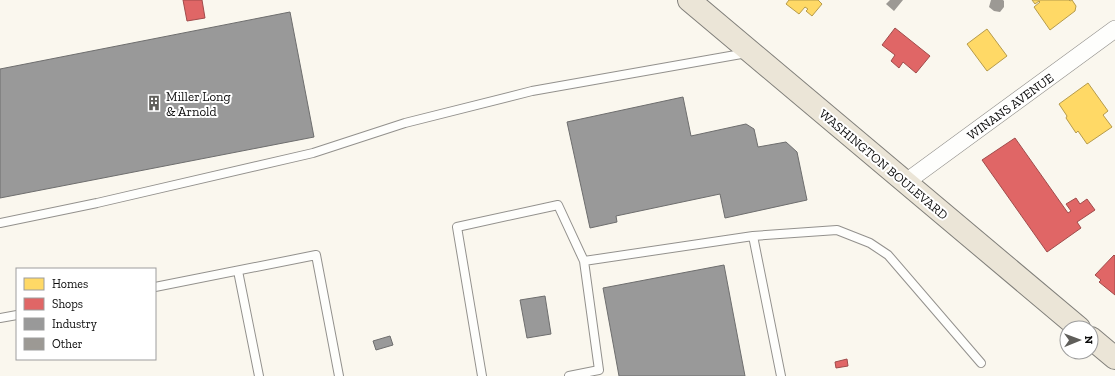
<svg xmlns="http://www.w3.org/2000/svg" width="1115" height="376" viewBox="0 0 1115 376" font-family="'Zilla Slab',serif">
<rect width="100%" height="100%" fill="#faf7ee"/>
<!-- homes -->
<path fill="#ffd966" stroke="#b69b4b" d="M 789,0 L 818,0 L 822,4 L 812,16 L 806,11 L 808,9 L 805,7 L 799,14 L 786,4 Z
M 1032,0 L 1069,0 L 1070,1 L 1072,0 L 1076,6 L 1075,11 L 1050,30 L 1034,7 L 1040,2 L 1039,1 L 1035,4 Z
M 987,29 L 1007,56 L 987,71 L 967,44 Z
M 1088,83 L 1108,111 L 1103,115 L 1112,127 L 1087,144 L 1078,131 L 1076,133 L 1066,118 L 1067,116 L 1059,104 Z"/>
<!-- shops -->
<path fill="#e06666" stroke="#a04b4b" d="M 183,0 L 202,0 L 205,18 L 187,21 Z
M 895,28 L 930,56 L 916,73 L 903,62 L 899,68 L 891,61 L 895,55 L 882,45 Z
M 1015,138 L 1068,213 L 1071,211 L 1066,204 L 1076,198 L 1080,204 L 1087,199 L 1095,210 L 1077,222 L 1081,228 L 1047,252 L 982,160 Z
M 1114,255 L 1115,256 L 1115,295 L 1099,282 L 1101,280 L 1095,275 Z
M 847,359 L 848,366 L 836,368 L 835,362 Z"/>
<!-- industry -->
<path fill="#999" stroke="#6e6e6e" d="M 290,12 L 314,137 L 0,198 L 0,69 Z
M 683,97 L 691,136 L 746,124 L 754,129 L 758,147 L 786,142 L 797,152 L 807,200 L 725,218 L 720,194 L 616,216 L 617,222 L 590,228 L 567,122 Z
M 724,265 L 745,376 L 619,376 L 603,288 Z
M 545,296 L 551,334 L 527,338 L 520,300 Z
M 390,336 L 393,345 L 376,350 L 373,341 Z"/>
<!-- building -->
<path fill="#9c9994" d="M 890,0 L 903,0 L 894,11 L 886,4 Z
M 991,0 L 1003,0 L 1004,1 L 1004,7 L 1000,12 L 994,11 L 989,7 Z"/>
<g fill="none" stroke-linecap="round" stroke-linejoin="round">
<!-- service casing -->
<g stroke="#93918d" stroke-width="10">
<path id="service" d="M 0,223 L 97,203 L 313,153 L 405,123 L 532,91 L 747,53
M 753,236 L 837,230 L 870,243 L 888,255 L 981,363
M 584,261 L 753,236 L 781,376
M 238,271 L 259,376
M 155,287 L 316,255 L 339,376
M 0,318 L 17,315
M 482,376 L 457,227 L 558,205 L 584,261 L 599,370 L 569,376"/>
</g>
<!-- minor casing -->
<g stroke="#93918d" stroke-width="18">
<path id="minor" d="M 906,182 L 1115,29"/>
</g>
<!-- primary casing -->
<g stroke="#807f7a" stroke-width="24">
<path id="primary" d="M 689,0 L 1079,328
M 1091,338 L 1115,358"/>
</g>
<!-- service -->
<use href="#service" stroke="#fefefc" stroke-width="8"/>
<!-- minor -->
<use href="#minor" stroke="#fefefc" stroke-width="17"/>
<!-- primary -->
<use href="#primary" stroke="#ebe5d7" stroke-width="22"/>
</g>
<!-- icons -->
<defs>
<g id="building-bare" transform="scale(1.2)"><path d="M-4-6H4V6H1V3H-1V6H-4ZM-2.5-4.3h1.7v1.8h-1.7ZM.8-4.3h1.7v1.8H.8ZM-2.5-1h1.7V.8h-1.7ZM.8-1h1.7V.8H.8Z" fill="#5f5e5a" stroke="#fff" stroke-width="2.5" paint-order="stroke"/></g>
</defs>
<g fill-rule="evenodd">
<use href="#building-bare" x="154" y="103"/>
</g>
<g text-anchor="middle" stroke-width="4" stroke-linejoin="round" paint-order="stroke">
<!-- poi labels -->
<g font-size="13" fill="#0b0b0b" stroke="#fff" text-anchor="start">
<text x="166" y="101">Miller Long<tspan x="166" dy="15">&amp; Arnold</tspan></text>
</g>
<!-- street labels -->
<g font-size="13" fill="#0b0b0b" stroke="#fff">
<text transform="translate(1010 106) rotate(-36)" y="5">WINANS AVENUE</text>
<text transform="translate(884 164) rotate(40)" y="5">WASHINGTON BOULEVARD</text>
</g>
</g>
<!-- legend -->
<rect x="16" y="268" width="140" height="92" fill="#ffffff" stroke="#9d9d9d"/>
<rect x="24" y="278" width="20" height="12" fill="#ffd966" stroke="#9d9d9d"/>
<text x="52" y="288" font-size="12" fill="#0b0b0b">Homes</text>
<rect x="24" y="298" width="20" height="12" fill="#e06666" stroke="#9d9d9d"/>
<text x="52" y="308" font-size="12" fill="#0b0b0b">Shops</text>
<rect x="24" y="318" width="20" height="12" fill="#999999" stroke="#9d9d9d"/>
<text x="52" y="328" font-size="12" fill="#0b0b0b">Industry</text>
<rect x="24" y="338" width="20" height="12" fill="#9c9994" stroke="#9d9d9d"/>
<text x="52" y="348" font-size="12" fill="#0b0b0b">Other</text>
<!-- north arrow -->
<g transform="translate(1079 340) rotate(89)"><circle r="19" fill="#ffffff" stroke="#9d9d9d"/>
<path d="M0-3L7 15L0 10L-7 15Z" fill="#5f5e5a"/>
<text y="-6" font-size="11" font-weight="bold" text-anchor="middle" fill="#0b0b0b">N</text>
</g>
</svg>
